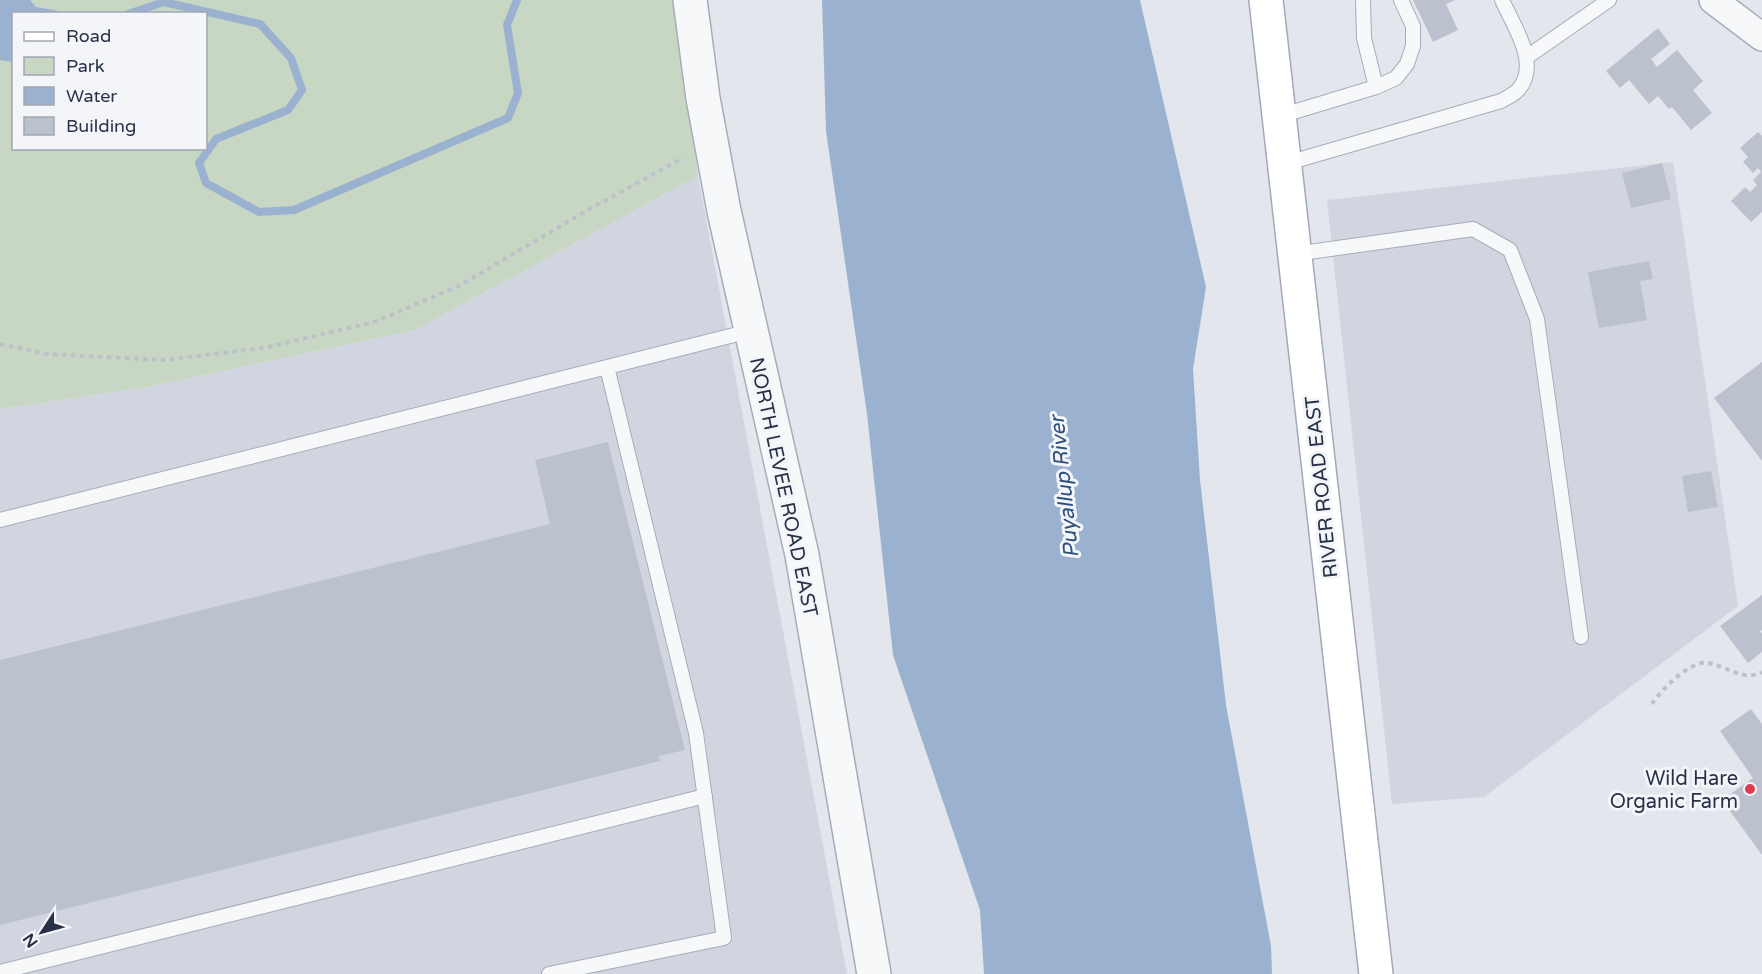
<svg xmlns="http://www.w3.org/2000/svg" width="1762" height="974" viewBox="0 0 1762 974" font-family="'Varela Round',sans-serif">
<rect width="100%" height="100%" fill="#e3e6ed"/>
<!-- built -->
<path fill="#d1d5df" d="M 1673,162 L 1738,606 L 1484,797 L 1392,804 L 1327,200 Z
M 698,176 L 847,974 L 0,974 L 0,409 L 147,387 L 415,330 Z"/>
<!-- green -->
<path fill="#c7d7c3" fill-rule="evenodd" d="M 0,0 L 679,0 L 698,176 L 415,330 L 147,387 L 0,409 ZM 14,14 L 206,14 L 206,148 L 14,148 Z"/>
<!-- water -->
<path fill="#9ab2d0" d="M 0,0 L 30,0 L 36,7 L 70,13 L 14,14 L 13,62 L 0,60 Z
M 822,0 L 1140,0 L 1206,287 L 1193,369 L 1200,480 L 1226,705 L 1271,946 L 1272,974 L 984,974 L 980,910 L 893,655 L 867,414 L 826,131 Z"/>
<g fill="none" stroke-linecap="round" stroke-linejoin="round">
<!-- stream -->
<path stroke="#9ab2d0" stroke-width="8" d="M 128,14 L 164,2 L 260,24 L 291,58 L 302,90 L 288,110 L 216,139 L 199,163 L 206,183 L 259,212 L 294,210 L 508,118 L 518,93 L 507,25 L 517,0"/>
</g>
<!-- building -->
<path fill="#bcc2cd" d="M 1413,0 L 1455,0 L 1446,4 L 1458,30 L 1433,42 Z
M 1658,28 L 1670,44 L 1651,59 L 1657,67 L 1677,50 L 1703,81 L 1693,90 L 1712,113 L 1691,130 L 1672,107 L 1669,109 L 1658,96 L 1649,104 L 1629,80 L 1620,88 L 1606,71 Z
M 1758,132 L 1762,136 L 1762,212 L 1751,222 L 1731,201 L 1745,187 L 1750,192 L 1757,185 L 1753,180 L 1761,172 L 1758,168 L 1753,173 L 1743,162 L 1748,157 L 1740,148 Z
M 1662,163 L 1671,199 L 1631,208 L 1622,173 Z
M 1649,261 L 1653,279 L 1640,281 L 1647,320 L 1599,328 L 1588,272 Z
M 1762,362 L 1762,461 L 1714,398 Z
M 608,442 L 685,750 L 659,756 L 660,761 L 0,925 L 0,660 L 550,524 L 535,460 Z
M 1711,471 L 1718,507 L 1688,512 L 1682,476 Z
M 1762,595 L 1762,630 L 1760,631 L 1762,634 L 1762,652 L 1748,663 L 1720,626 Z
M 1751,709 L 1762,724 L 1762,855 L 1722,800 L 1753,778 L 1720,731 Z"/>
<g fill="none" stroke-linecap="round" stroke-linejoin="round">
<!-- service casing -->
<g stroke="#a7acb8" stroke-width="16">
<path id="service" d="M 1527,57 L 1609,0
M 1376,87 L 1396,78 L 1407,64 L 1413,46 L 1413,26 L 1401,0
M 1280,116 L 1376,87 L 1364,38 L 1363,0
M 1284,164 L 1501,101 C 1506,98 1513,95 1517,91 C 1542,66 1513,25 1502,0
M 1295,254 L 1473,229 L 1510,250 L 1537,319 L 1581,637
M 0,520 L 750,331
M 0,972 L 705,796
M 549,974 L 724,938 L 696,733 L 607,367"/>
</g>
<!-- minor casing -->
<g stroke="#a7acb8" stroke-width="30">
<path id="minor" d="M 1713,0 L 1762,37"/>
</g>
<!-- tertiary casing -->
<g stroke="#a7acb8" stroke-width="36">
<path id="tertiary" d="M 690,0 L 703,98 L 724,211 L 802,555 L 874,974"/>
</g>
<!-- primary casing -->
<g stroke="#a1aaba" stroke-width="36">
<path id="primary" d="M 1266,0 L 1376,974"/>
</g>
<!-- path -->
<path stroke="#bcc1c8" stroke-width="4" stroke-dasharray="4.5 4.5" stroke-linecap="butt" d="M 0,344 L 47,354 L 163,360 L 264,348 L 374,322 L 459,286 L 586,211 L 683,158
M 1652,704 C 1661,690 1690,660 1708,663 C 1727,666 1743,682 1762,672"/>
<!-- service -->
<use href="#service" stroke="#f6f8fa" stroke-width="14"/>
<!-- minor -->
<use href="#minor" stroke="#f6f8fa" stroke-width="27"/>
<!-- tertiary -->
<use href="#tertiary" stroke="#f6f8fa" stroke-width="33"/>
<!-- primary -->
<use href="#primary" stroke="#fff" stroke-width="33"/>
</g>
<!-- markers -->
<circle fill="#de3b4e" stroke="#f3f5f9" stroke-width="2" cx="1750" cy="789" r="6"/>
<g text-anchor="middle" stroke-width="6" stroke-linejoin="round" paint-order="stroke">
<!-- street labels -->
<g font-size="20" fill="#283247" stroke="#f3f5f9">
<text transform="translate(784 487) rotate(78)" y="7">NORTH LEVEE ROAD EAST</text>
<text transform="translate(1321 487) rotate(-96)" y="7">RIVER ROAD EAST</text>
</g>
<!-- poi labels -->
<g font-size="20" fill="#283247" stroke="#f3f5f9" text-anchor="end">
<text x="1738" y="785">Wild Hare<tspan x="1738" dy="23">Organic Farm</tspan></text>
</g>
<!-- water labels -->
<g font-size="21" font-style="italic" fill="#2d4f80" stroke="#f3f5f9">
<text transform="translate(1064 487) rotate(-96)" y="7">Puyallup River</text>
</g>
</g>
<!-- legend -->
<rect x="12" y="12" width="195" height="138" fill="#f3f5f9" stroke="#a2a7b2" stroke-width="1.5"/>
<rect x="24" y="32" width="30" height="9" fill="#ffffff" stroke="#a2a7b2" stroke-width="1.5"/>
<text x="66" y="42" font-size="18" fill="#283247">Road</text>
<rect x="24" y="57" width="30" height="18" fill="#c7d7c3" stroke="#a2a7b2" stroke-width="1.5"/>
<text x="66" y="72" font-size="18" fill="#283247">Park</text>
<rect x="24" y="87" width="30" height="18" fill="#9ab2d0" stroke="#a2a7b2" stroke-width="1.5"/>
<text x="66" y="102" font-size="18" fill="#283247">Water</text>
<rect x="24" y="117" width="30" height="18" fill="#bcc2cd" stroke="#a2a7b2" stroke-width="1.5"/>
<text x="66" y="132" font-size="18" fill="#283247">Building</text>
<!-- north arrow -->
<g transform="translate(42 932) rotate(234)" stroke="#f3f5f9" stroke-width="4.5" paint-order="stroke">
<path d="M0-4.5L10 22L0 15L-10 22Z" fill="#283247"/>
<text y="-9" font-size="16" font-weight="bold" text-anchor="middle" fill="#283247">N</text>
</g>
</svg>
